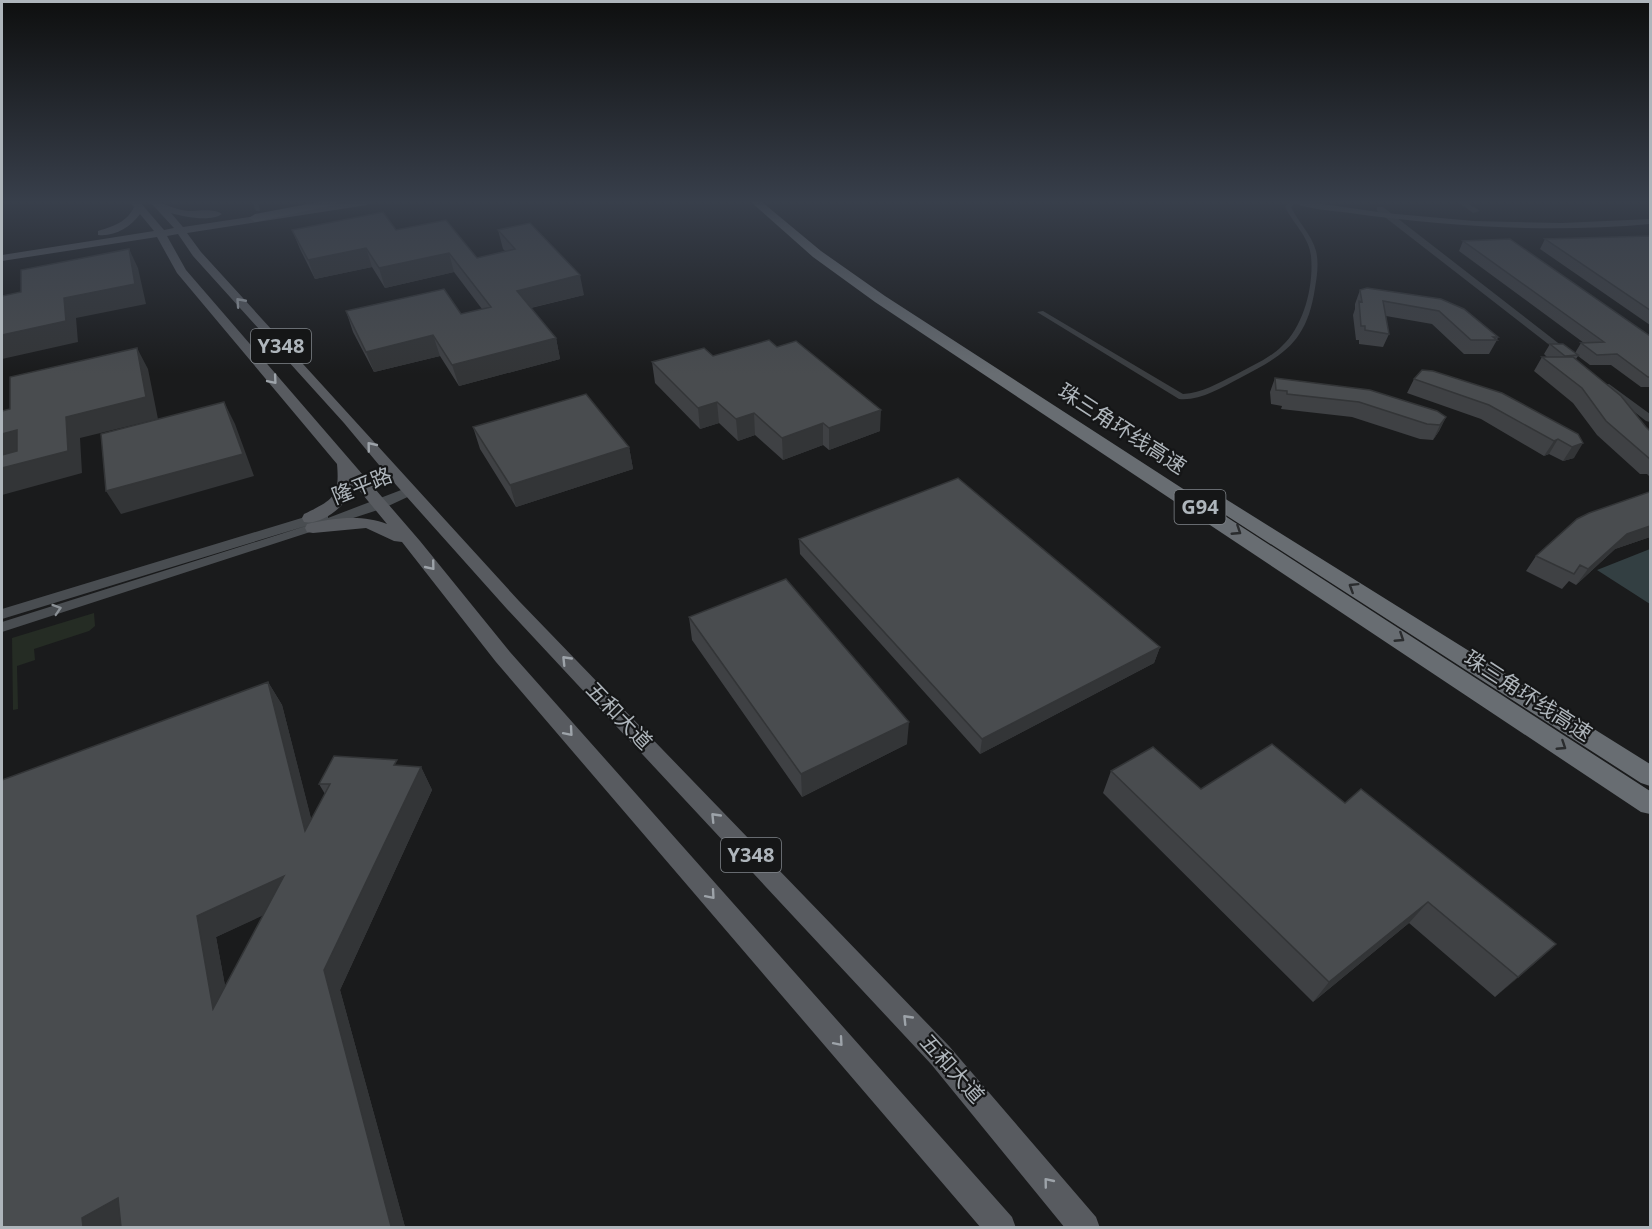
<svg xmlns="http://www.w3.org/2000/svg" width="1652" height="1229" viewBox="0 0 1652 1229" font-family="'Open Sans','Noto Sans SC',sans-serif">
<rect width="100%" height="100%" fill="#1a1b1c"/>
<!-- green -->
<path fill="#252c24" d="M 94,613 L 95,626 L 89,631 L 34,649 L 35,660 L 17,666 L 18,709 L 13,710 L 12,638 Z"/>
<!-- water -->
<path fill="#333f42" d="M 1650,549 L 1650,604 L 1597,570 Z"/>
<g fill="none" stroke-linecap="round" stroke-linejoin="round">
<!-- minor -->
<path fill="#3b3e41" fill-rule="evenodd" d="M 252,202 L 258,202 L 260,211 L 256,211 Z
M 1289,202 L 1295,202 L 1291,207 C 1298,222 1312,235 1316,251 C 1319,263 1317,276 1315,288 C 1307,342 1284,355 1240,378 C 1221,388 1200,401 1179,399 L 1037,312 L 1043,311 L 1183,394 C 1202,393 1218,383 1235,375 C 1251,366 1269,359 1282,346 C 1304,326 1314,285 1311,256 C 1309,237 1293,223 1285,207 Z"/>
<!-- tertiary -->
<path fill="#3b3e41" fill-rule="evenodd" d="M 1458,202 L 1466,202 L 1480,211 L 1473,213 Z
M 1377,207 L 1383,207 L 1571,353 L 1571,357 L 1565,357 L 1377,211 Z
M 1609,384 L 1650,414 L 1650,422 L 1646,421 L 1605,389 L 1605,385 Z"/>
<!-- secondary -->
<path fill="#494d51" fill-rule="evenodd" d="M 1293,202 L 1309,202 L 1385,213 L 1474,221 L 1562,223 L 1650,219 L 1650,224 C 1550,233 1450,227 1350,213 C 1336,211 1304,209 1293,202 Z
M 409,487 L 415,491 L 414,494 L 384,508 L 2,632 L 2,622 L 309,525 L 2,619 L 2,609 L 318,513 L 328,513 L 328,518 Z"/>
<!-- primary -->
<path fill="#585b60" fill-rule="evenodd" d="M 130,202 L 140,202 L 164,230 L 174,228 L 150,202 C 164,202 175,210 188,211 C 199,211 214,208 222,214 C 211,222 184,217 171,213 L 183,227 L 350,202 L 372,202 L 367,205 L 187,233 L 201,252 L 519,601 L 949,1046 L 1096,1217 L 1100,1228 L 1065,1228 L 931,1064 L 507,609 L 389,477 L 344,423 L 193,256 L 178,234 L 167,236 L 186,270 L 420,541 L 510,652 L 1012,1217 L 1016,1228 L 981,1228 L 496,662 L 402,542 L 394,541 L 366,528 L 313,533 L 307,532 L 305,528 L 307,524 C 332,518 363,514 387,524 L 354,484 C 351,502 323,526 304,522 L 302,518 L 304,514 C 333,500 340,497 337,464 L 177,273 L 157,237 L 2,261 L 2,255 L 154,231 L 140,214 C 131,227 114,237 98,235 L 98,231 C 114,226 127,222 134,207 Z"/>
<!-- motorway -->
<path fill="#686d72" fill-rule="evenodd" d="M 319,202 L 340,202 L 334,205 L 255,222 L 249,218 L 255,214 Z
M 751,202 L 762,202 L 821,251 L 885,296 L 1650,791 L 1650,814 L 1641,812 L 875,302 L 813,257 Z
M 1210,491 L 1216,493 L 1650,764 L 1650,786 L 1641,783 L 1204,501 L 1201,497 L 1204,493 Z"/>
</g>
<!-- wall -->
<path fill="#3f4144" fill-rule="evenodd" d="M 292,230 L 396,230 L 477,258 L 505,251 L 503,249 L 498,230 L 584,295 L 531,308 L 556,338 L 560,359 L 459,386 L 440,356 L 374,372 L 353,332 L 346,311 L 461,314 L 482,309 L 454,272 L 385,288 L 372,267 L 315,279 L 300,249 Z
M 1650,236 L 1650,325 L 1540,249 L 1545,239 Z
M 1463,241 L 1650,336 L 1650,387 L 1641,387 L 1611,365 L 1590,365 L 1578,356 L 1576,359 L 1650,431 L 1650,477 L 1647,474 L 1640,474 L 1597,435 L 1573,403 L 1534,371 L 1542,357 L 1547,357 L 1544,354 L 1550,344 L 1575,353 L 1581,343 L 1584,343 L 1459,251 Z
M 1360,290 L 1441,299 L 1498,337 L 1497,340 L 1489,354 L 1464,354 L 1432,324 L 1386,316 L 1389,334 L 1383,347 L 1359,344 L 1359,340 L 1356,340 L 1353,315 L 1355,309 L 1355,304 Z
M 713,356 L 880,431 L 829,450 L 823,445 L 783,460 L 755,435 L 738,441 L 719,423 L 700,429 L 655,383 L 652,362 Z
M 1275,378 L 1446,417 L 1439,431 L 1433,440 L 1420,439 L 1352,417 L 1281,409 L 1282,406 L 1271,404 L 1270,392 Z
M 1414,379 L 1578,434 L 1574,458 L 1563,461 L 1549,454 L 1544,456 L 1481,419 L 1407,393 Z
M 473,427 L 629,447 L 633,469 L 516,507 L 480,449 Z
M 1650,493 L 1650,537 L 1615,549 L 1576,585 L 1569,581 L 1562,589 L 1526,571 L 1536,556 Z
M 799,539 L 1160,647 L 1154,663 L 980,754 L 800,554 Z
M 689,617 L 907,744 L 802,797 L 692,640 Z
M 268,682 L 282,705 L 311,819 L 325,794 L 319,784 L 399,766 L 421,767 L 432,790 L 340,990 L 405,1227 L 121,1227 ZM 263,915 L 225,986 L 216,937 Z
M 1111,771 L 1201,789 L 1345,803 L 1556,944 L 1495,997 L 1409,923 L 1313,1002 L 1103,793 Z"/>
<!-- shaded-wall -->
<path fill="#333537" d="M 366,248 L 372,267 L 315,279 L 308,260 Z
M 129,249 L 138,268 L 146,304 L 76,318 L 78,342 L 2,359 L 2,335 Z
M 449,253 L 454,272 L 385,288 L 379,268 Z
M 580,275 L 584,295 L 521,310 L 517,291 Z
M 433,335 L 440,356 L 374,372 L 366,352 Z
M 556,338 L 560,359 L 459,386 L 452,365 Z
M 137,348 L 148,369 L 158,419 L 80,438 L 82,473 L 2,495 L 2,468 L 66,417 Z
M 224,402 L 235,424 L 254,476 L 121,514 L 106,491 Z
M 717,402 L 719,423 L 700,429 L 698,408 Z
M 881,410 L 880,431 L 829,450 L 829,428 Z
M 754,413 L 755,435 L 738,441 L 736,419 Z
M 1446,417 L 1439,431 L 1433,440 L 1440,425 Z
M 823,423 L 823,445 L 783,460 L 782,438 Z
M 17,430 L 32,452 L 2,460 L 2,434 Z
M 1558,439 L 1549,454 L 1544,456 L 1554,441 Z
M 1583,443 L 1574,458 L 1563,461 L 1572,447 Z
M 629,447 L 633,469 L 516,507 L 510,485 Z
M 1650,526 L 1650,537 L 1615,549 L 1576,585 L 1588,569 L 1627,534 Z
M 1160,647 L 1154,663 L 980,754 L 982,739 Z
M 268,682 L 282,705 L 320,853 L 305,831 Z
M 909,722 L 907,744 L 802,797 L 801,774 Z
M 421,767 L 432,790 L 340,990 L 405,1227 L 389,1227 L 324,970 Z
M 284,876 L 301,898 L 216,937 L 233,1028 L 213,1009 L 197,916 Z
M 1428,902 L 1409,923 L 1313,1002 L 1329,982 Z
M 1556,944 L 1533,965 L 1495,997 L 1518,977 Z
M 118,1198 L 145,1213 L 120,1227 L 83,1227 L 82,1218 Z"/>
<!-- building -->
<path fill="#494c4f" stroke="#333537" stroke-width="1.5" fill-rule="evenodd" d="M 383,212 L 396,230 L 446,220 L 477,258 L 515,249 L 498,230 L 530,223 L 580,275 L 517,291 L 556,338 L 452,365 L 433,335 L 366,352 L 346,311 L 444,289 L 461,314 L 491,307 L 449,253 L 379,268 L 366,248 L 308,260 L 292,230 Z
M 1650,236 L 1650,310 L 1545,239 Z
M 1510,239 L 1650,336 L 1650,377 L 1648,377 L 1617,354 L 1597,355 L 1581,343 L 1604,342 L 1463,241 Z
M 129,249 L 135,284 L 64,298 L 66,321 L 2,335 L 2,296 L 21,292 L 21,270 Z
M 1367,288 L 1441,299 L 1464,309 L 1498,337 L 1493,337 L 1497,340 L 1471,340 L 1439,311 L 1383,301 L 1389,334 L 1365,330 L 1365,326 L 1361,326 L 1359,301 L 1362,302 L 1360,290 Z
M 769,340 L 777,347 L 796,341 L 881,410 L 829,428 L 823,423 L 782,438 L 754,413 L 736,419 L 717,402 L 698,408 L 652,362 L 704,348 L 713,356 Z
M 1550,344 L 1563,344 L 1578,355 L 1565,356 Z
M 137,348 L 146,397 L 66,417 L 68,451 L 2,468 L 2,455 L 17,451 L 17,430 L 2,434 L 2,411 L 10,409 L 10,377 Z
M 1542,357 L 1573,357 L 1621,396 L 1646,427 L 1650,431 L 1650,459 L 1606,421 L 1582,388 Z
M 1422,370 L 1433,371 L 1502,393 L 1578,434 L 1583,443 L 1572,447 L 1558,439 L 1554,441 L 1489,405 L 1414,379 Z
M 1275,378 L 1370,390 L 1437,411 L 1446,417 L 1440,425 L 1427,424 L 1359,402 L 1287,394 L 1287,391 L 1276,390 Z
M 586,394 L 629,447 L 510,485 L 473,427 Z
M 224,402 L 243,454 L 106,491 L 101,434 Z
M 958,478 L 1160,647 L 982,739 L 799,539 Z
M 1649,492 L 1650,493 L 1650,526 L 1627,534 L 1588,569 L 1580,565 L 1574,574 L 1536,556 L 1577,519 L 1589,513 Z
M 786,579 L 909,722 L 801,774 L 689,617 Z
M 268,682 L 305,831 L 330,784 L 319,784 L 334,756 L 397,760 L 394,765 L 421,767 L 324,970 L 391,1226 L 389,1227 L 121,1227 L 118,1198 L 82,1218 L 83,1227 L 2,1227 L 2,780 ZM 284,876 L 213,1009 L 197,916 Z
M 1272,744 L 1345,803 L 1361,789 L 1556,944 L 1518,977 L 1428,902 L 1329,982 L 1111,771 L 1153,747 L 1201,789 Z"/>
<!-- one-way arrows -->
<defs><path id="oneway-chevron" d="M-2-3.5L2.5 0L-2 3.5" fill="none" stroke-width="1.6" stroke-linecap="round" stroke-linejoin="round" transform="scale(1.5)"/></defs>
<g stroke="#9da3a9">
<use href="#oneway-chevron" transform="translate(240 302) rotate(-132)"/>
<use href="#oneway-chevron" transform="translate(273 380) rotate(50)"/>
<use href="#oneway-chevron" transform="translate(371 446) rotate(-129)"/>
<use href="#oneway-chevron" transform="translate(431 566) rotate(51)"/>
<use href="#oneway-chevron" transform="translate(566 660) rotate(-134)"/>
<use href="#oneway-chevron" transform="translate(569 732) rotate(49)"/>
<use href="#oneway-chevron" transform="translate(715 817) rotate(-134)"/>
<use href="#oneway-chevron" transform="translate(711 895) rotate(49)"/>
<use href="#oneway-chevron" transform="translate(907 1019) rotate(-134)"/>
<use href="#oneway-chevron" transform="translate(839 1042) rotate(49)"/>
<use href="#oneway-chevron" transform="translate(1048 1182) rotate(-129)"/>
</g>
<g stroke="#2a2c2e">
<use href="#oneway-chevron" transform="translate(1237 531) rotate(33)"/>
<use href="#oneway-chevron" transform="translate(1353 587) rotate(-148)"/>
<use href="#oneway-chevron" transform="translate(1400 638) rotate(33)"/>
<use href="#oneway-chevron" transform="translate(1562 746) rotate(33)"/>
</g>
<use stroke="#8b9196" href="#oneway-chevron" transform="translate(57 609) rotate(-18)"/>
<!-- sky -->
<linearGradient id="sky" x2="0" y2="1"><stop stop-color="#0e0f0f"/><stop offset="0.54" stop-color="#383f4b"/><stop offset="1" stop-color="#383f4b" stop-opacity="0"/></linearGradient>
<rect width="1652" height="374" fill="url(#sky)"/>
<g text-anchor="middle" stroke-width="4.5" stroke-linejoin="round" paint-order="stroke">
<!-- shield labels -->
<g fill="#151617" stroke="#80858a" stroke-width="1.5">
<rect x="251" y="329" width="60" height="34" rx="4.5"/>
<rect x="1174.5" y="490" width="51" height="34" rx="4.5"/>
<rect x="721" y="838" width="60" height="34" rx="4.5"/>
</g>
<g font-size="20" font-weight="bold" fill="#aeb5bb">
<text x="281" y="353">Y348</text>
<text x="1200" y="514">G94</text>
<text x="751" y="862">Y348</text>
</g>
<!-- street labels -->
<g font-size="21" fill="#aeb5bb" stroke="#151617">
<text transform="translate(1122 429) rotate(33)" y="7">珠三角环线高速</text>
<text transform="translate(362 486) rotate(-22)" y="7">隆平路</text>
<text transform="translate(1528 696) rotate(33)" y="7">珠三角环线高速</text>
<text transform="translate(619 716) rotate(46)" y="7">五和大道</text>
<text transform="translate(952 1069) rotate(48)" y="7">五和大道</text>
</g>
</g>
<!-- border -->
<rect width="1652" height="1229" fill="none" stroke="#aeb5bb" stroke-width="6"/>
</svg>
